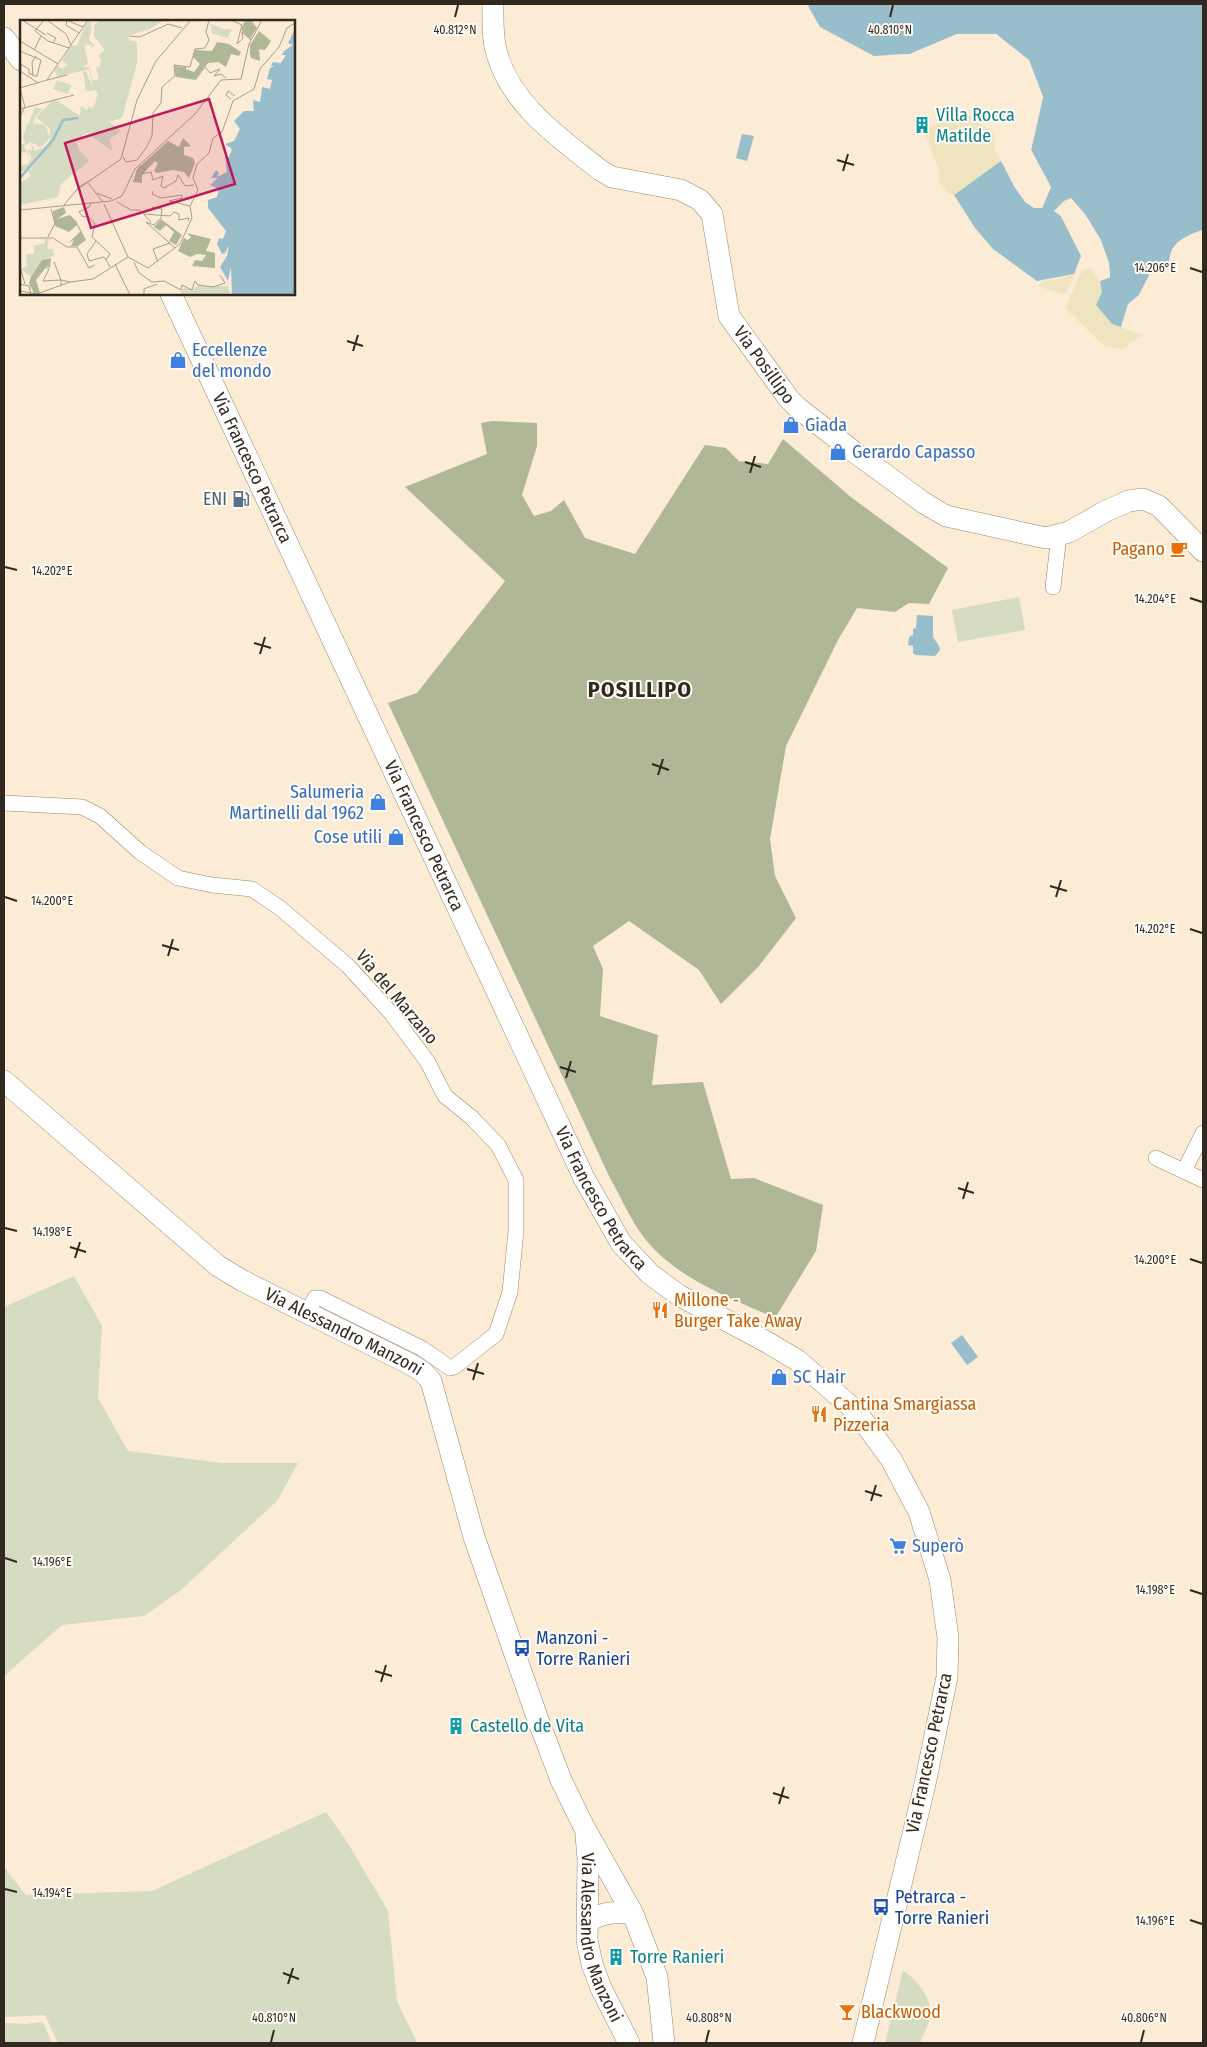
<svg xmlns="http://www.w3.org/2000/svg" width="1207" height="2047" viewBox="0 0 1207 2047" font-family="'Fira Sans Condensed',sans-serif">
<rect width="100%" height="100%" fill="#fcebd5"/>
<!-- green -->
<path fill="#d5dcc2" d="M 1019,597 L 1025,630 L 958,642 L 952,610 Z
M 74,1276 L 102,1326 L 98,1398 L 128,1451 L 222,1463 L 298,1463 L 277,1501 L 181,1590 L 144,1616 L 62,1625 L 4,1676 L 4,1307 Z
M 326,1812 L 346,1840 L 388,1911 L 397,2001 L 417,2043 L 58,2043 L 45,2015 L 4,2017 L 4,1867 L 26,1895 L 152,1891 Z
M 903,1971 C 915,1977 934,2001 930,2017 C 928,2026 923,2035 920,2043 L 885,2043 Z
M 43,2022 L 52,2043 L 4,2043 L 4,2023 L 25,2024 Z"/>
<!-- forest -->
<path fill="#afb797" d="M 492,421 L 537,423 L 537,446 L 522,495 L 534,516 L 551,511 L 564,500 L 585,538 L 635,554 L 705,445 L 726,448 L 739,461 L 768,464 L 783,439 L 852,498 L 948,568 L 929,604 L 909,603 L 895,612 L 857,608 L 838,640 L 786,746 L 770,839 L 775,876 L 796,918 L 759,966 L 721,1004 L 699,970 L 629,921 L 593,946 L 603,969 L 600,1016 L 658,1035 L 652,1085 L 703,1082 L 731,1179 L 754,1178 L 823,1205 L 816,1251 L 775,1318 C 733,1299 685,1282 652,1247 C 634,1228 623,1201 610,1178 L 388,703 L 417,693 L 505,581 L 405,487 L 487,454 L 481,423 Z"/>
<!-- sand -->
<path fill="#eee5bf" d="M 967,114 L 995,134 L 994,149 L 1001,161 L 954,195 L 949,193 L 939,182 L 939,170 L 923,130 L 952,117 L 960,123 Z
M 1089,267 L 1100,281 L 1112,324 L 1142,335 L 1123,349 L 1103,345 L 1065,308 L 1081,273 Z
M 1075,275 L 1066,293 L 1062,294 L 1037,286 L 1042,282 Z"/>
<!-- water -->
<path fill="#98becc" d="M 810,4 L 1203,4 L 1203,230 C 1194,232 1178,239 1173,248 C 1167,258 1173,260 1162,272 L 1152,269 L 1139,295 L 1128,304 L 1121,327 L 1112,324 L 1096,305 L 1102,292 L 1100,281 L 1110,277 C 1108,245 1089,223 1071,199 L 1054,211 L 1061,216 L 1081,256 L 1074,274 L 1037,281 L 993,249 L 975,228 L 954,195 L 1001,161 C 1011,178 1020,208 1042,208 L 1051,187 L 1031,150 L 1043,97 L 1029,60 L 996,34 L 957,34 L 910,54 L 874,56 L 820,27 L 808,6 Z
M 742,134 L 754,136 L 747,161 L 736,158 Z
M 917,615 L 933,616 L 933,637 L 939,646 L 940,650 L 935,656 L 916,655 L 913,653 L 913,646 L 908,645 L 909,637 L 913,635 L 913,629 L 916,628 Z
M 962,1335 L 978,1357 L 967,1365 L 951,1343 Z"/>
<!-- pier -->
<path fill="#fcebd5" d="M 957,34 L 996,34 L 1029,61 L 1043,97 L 1031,150 L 1051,187 L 1042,208 L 1034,208 L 1025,202 L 1000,159 L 1003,160 L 1026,201 L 1034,206 L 1040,206 L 1048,187 L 1028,150 L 1041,97 L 1027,62 L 995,36 L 957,36 L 910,56 L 887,58 L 888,55 L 910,54 Z
M 1071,198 L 1085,214 L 1101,240 L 1109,263 L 1110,277 L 1100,281 L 1098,279 L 1107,275 L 1107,263 L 1098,242 L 1083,216 L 1070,201 L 1065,203 L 1058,211 L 1064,215 L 1083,255 L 1083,258 L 1061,216 L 1054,211 L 1064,201 Z"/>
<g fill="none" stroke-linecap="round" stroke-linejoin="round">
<!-- street casing -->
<g stroke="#9a876d" stroke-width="16">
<path id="street" d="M 1053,587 L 1059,535
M 4,803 L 82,807 L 100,816 L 140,852 L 178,878 L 212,885 L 252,889 L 280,908 L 348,966 L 391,1013 L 427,1061 L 445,1096 L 471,1117 L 498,1145 L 516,1180 L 516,1231 L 510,1292 L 496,1334 L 454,1367 L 450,1368 L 423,1349 L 320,1298 L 315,1298 L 307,1313
M 1156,1158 L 1203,1180
M 1184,1171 L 1203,1133"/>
</g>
<!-- secondary casing -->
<g stroke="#9a876d" stroke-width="22">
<g id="secondary">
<path id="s1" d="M 493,4 C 493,20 492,38 497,54 C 512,106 560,138 600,170 L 612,177 L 681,190 L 700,200 L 712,214 L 729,316 L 789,399 L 798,408 L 853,451 L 924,503 L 946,516 L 1046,538 L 1069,532 L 1106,511 L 1129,501 L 1143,499 L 1159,506 L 1203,551"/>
<path d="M 4,38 L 21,60"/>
<path id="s2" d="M 171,294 L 584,1178 L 621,1243 L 650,1274 L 680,1296 L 765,1341 L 797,1360 L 855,1410 L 891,1459 L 919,1512 L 940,1580 L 948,1638 L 947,1677 L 925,1784 L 863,2043"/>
<path id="s3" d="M 4,1081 L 218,1266 L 243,1281 L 410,1364 L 423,1372 L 431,1381 L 474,1537 L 537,1717 L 561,1780 L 585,1829 L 633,1914 L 657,1977 L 664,2043"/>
<path id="s4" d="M 586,1835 L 588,1859 L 587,1940 L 592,1964 L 601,1988 L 629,2043"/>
<path d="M 587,1923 C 600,1912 616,1911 633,1914"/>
</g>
</g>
<!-- street -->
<use href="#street" stroke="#fff" stroke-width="15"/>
<!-- secondary -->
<use href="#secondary" stroke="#fff" stroke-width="21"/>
</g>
<!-- ticks -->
<path fill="none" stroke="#31291f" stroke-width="2" d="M 455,17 L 458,5M 890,17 L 893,5M 837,160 L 854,165M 843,171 L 848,154M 1190,268 L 1202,272M 347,341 L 363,346M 353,351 L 358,335M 745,462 L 761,467M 750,473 L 755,456M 5,567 L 17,570M 1190,598 L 1202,602M 254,643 L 271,648M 260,654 L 265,637M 652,764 L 669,770M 658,775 L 663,759M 1050,886 L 1067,891M 5,897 L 17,901M 1056,897 L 1061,880M 1190,929 L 1202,933M 162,945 L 179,950M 168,956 L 173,939M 560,1067 L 576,1072M 566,1078 L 571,1061M 958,1188 L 974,1193M 963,1199 L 968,1182M 5,1228 L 17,1231M 70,1247 L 86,1252M 75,1258 L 80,1242M 1190,1259 L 1202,1263M 467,1369 L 484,1374M 473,1380 L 478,1363M 865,1491 L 882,1496M 871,1501 L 876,1485M 5,1558 L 17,1562M 1190,1590 L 1202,1594M 375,1671 L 392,1676M 381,1682 L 386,1665M 773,1793 L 789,1798M 779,1804 L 784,1787M 5,1889 L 17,1892M 1190,1920 L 1202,1924M 283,1973 L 299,1979M 288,1984 L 293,1968M 271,2042 L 274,2030M 706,2042 L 709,2030M 1141,2042 L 1144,2030"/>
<!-- icons -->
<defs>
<g id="building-bare" transform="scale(1.35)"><path d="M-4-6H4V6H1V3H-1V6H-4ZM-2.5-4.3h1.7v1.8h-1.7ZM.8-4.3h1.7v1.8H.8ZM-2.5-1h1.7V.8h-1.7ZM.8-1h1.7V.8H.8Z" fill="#0f9aa8" stroke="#fffbf5" stroke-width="2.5" paint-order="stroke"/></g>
<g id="shop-bare" transform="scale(1.35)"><path d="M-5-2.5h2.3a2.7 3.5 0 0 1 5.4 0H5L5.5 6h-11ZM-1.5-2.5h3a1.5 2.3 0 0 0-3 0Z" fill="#3f7fe0" stroke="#fffbf5" stroke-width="2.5" paint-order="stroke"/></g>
<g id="fuel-bare" transform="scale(1.35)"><path d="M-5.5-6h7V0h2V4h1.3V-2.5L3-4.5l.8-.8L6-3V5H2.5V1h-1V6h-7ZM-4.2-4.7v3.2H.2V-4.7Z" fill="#5c6f8a" stroke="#fffbf5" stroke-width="2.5" paint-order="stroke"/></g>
<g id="cafe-bare" transform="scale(1.35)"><path d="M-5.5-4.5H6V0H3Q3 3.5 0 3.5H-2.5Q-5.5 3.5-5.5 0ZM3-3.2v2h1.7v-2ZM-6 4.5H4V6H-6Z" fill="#e8710a" stroke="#fffbf5" stroke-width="2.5" paint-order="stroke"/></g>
<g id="restaurant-bare" transform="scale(1.35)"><path d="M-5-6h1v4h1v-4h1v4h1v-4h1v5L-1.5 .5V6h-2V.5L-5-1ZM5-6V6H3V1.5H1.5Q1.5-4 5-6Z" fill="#e8710a" stroke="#fffbf5" stroke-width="2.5" paint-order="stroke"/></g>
<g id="supermarket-bare" transform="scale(1.35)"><path d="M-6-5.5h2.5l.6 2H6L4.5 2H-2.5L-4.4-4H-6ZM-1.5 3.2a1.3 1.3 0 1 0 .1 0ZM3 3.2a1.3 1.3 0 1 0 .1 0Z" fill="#3f7fe0" stroke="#fffbf5" stroke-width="2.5" paint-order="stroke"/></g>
<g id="bus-bare" transform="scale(1.35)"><path d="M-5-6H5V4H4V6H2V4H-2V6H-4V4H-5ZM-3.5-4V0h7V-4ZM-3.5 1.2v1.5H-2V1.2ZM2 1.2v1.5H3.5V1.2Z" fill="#1a4fb4" stroke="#fffbf5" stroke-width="2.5" paint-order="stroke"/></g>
<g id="bar-bare" transform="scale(1.35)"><path d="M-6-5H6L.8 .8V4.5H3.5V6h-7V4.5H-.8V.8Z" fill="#e8710a" stroke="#fffbf5" stroke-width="2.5" paint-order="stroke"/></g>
</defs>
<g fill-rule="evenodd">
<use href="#building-bare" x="922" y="125"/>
<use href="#shop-bare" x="178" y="360"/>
<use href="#shop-bare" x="791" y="425"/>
<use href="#shop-bare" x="838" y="452"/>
<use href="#fuel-bare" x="241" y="499"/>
<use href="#cafe-bare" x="1179" y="549"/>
<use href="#shop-bare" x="378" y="802"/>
<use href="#shop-bare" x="396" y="837"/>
<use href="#restaurant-bare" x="660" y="1310"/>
<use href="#shop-bare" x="779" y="1377"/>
<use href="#restaurant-bare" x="819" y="1414"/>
<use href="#supermarket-bare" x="898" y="1546"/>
<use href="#bus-bare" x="522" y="1648"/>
<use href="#building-bare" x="456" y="1726"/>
<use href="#bus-bare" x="881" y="1907"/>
<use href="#building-bare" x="616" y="1957"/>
<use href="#bar-bare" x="847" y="2012"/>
</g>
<g text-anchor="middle" stroke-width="4" stroke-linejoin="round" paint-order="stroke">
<!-- culture labels -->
<g font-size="18" fill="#0d838f" stroke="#fffbf5" text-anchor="start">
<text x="936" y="121">Villa Rocca<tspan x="936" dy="21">Matilde</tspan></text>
<text x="470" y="1732">Castello de Vita</text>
<text x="630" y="1963">Torre Ranieri</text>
</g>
<!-- shop labels -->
<g font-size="18" fill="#366cbe" stroke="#fffbf5" text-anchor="start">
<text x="192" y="356">Eccellenze<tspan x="192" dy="21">del mondo</tspan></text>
<text x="805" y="431">Giada</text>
<text x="852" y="458">Gerardo Capasso</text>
<text x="364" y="798" text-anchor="end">Salumeria<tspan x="364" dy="21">Martinelli dal 1962</tspan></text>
<text x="382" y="843" text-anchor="end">Cose utili</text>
<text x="793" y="1383">SC Hair</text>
<text x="912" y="1552">Superò</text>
</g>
<!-- street labels -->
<g font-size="18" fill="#31291f" stroke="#fffbf5">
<text dy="6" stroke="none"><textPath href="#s1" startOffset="496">Via Posillipo</textPath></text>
<text dy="6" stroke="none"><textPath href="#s2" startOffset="192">Via Francesco Petrarca</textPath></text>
<text dy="6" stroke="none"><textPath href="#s2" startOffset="598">Via Francesco Petrarca</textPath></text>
<text transform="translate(397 997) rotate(50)" y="6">Via del Marzano</text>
<text dy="6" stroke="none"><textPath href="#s2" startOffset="1002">Via Francesco Petrarca</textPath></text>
<text dy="6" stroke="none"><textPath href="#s3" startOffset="425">Via Alessandro Manzoni</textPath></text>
<text transform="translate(929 1753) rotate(-78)" y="6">Via Francesco Petrarca</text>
<text dy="6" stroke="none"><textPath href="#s4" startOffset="105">Via Alessandro Manzoni</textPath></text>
</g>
<!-- service labels -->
<g font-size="18" fill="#4e5e75" stroke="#fffbf5" text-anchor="end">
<text x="227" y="505">ENI</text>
</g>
<!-- food labels -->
<g font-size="18" fill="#c56008" stroke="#fffbf5" text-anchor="start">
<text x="1165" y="555" text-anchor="end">Pagano</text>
<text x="674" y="1306">Millone -<tspan x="674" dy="21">Burger Take Away</tspan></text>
<text x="833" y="1410">Cantina Smargiassa<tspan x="833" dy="21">Pizzeria</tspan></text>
<text x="861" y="2018">Blackwood</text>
</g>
<!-- transit labels -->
<g font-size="18" fill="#164399" stroke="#fffbf5" text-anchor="start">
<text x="536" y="1644">Manzoni -<tspan x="536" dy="21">Torre Ranieri</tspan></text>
<text x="895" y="1903">Petrarca -<tspan x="895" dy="21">Torre Ranieri</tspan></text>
</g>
<!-- district labels -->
<g font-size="22" font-weight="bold" letter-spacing="1" fill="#31291f" stroke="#fffbf5">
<text x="640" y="697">POSILLIPO</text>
</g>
</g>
<!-- overview -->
<g transform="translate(20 20)">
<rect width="275" height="275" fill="#fcebd5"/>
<path d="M 69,0 L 72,7 L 69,20 L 74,25 L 72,28 L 71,24 L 66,25 L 66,17 L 65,30 L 68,44 L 62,47 L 69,47 L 73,61 L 79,59 L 76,47 L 80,46 L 81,39 L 78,36 L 85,30 L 74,16 L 74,5 L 81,0 L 144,0 L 130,9 L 110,15 L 109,20 L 117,22 L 117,43 L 102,98 L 90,102 L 101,111 L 90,119 L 92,131 L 67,113 L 60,117 L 56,121 L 59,130 L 69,141 L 41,164 L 38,177 L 0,185 L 0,163 L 11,156 L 8,152 L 21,136 L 0,156 L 4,151 L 0,151 L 0,146 L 8,144 L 10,139 L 11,144 L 11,136 L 7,129 L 12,131 L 11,125 L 15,127 L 19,126 L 10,122 L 4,126 L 10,137 L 6,132 L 0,133 L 0,124 L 5,124 L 3,116 L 7,105 L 0,109 L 9,103 L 15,87 L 23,89 L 16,95 L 13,103 L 25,105 L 30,117 L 24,125 L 19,127 L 14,127 L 14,131 L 26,126 L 30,120 L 30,109 L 16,97 L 32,81 L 36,80 L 60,96 L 61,86 L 67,90 L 69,87 L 64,83 L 72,88 L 74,86 L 78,74 L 76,70 L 61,72 L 66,71 L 63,52 L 66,51 L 73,68 L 69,49 L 38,57 L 34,51 L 37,46 L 43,49 L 47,44 L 42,41 L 51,25 L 57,26 L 64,8 L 67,12 L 64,7 ZM 191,4 L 204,9 L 212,9 L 207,18 L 192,13 ZM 37,60 L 51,65 L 48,74 L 33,69 ZM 25,219 L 29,219 L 27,229 L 33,229 L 34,236 L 22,240 L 11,257 L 1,249 L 7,246 L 6,234 L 14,234 L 14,226 L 25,223 ZM 178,266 L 208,266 L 210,275 L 162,275 L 160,272 L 164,268 L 174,269 Z" fill="#d5dcc2"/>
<path d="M 225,0 L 231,0 L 237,8 L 230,19 L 221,10 ZM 239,11 L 251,21 L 245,30 L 239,29 L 240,41 L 231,38 L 230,34 L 230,25 ZM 197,22 L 209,24 L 221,32 L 219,36 L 211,34 L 206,47 L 198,42 L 188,43 L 176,60 L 156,57 L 154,46 L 166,47 L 166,49 L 174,52 L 180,44 L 173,37 L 175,30 L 192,31 ZM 163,118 L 171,126 L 164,127 L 164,135 L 173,138 L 175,143 L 169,158 L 164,152 L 153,150 L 137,153 L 134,151 L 138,143 L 135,141 L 122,155 L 122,163 L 113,162 L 117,149 L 148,121 L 159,127 ZM 44,187 L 46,193 L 37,199 L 50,195 L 56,201 L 66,220 L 58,226 L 51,226 L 54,220 L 48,223 L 60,212 L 57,205 L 49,212 L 35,206 L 33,191 ZM 141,199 L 162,215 L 156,225 L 149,221 L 154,212 L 146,205 L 140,211 L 134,207 ZM 167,213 L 191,219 L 186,231 L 195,233 L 195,248 L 172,246 L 175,240 L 182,241 L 186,235 L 177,234 L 170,237 L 158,231 L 164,218 L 168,220 L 171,217 ZM 31,238 L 30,248 L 27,246 L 16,260 L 20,273 L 14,273 L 9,264 L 11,257 L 22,240 Z" fill="#afb797"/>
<path d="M 274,11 L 275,275 L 212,275 L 211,247 L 208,261 L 200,247 L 207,236 L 209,225 L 205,233 L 202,234 L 197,224 L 199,218 L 203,219 L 206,211 L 188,188 L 188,180 L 197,177 L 199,169 L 190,165 L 198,158 L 191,158 L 196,150 L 199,153 L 197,157 L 207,152 L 205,137 L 209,137 L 212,129 L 205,124 L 214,121 L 220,109 L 214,101 L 224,91 L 234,91 L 233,80 L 240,82 L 242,67 L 250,69 L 252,60 L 247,59 L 250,48 L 255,46 L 251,46 L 253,42 L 261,43 L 266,35 L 262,35 L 264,31 L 273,25 L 268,23 Z" fill="#98becc"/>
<path fill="none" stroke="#98becc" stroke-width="2.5" d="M 0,158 L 33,120 L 43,100 L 58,98"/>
<path fill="none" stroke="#ab9d8c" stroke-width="1" d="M 2,0 L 26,15M 24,0 L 15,11 L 28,21 L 49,28M 27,0 L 46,14 L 51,25M 46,0 L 63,7M 47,0 L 46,5 L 59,13M 211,0 L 222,5 L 217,24 L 223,18 L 222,12 L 231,20M 27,13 L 36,18 L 33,23M 110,16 L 120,17 L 148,4 L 162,8M 0,21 L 38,44M 14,30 L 21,16M 0,31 L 21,40 L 17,56 L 13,56M 0,44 L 9,49 L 9,54 L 13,54M 185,47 L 190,53 L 200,49 L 194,56 L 201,54 L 206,58M 0,51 L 18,63M 13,56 L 12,42 L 16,36M 27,60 L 47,55M 0,68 L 27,60 L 68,0M 0,69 L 5,87 L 0,96M 211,79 L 206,75 L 208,71 L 215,76M 0,89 L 54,75M 103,137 L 106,142 L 117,140 L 126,128 L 132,116 L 133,93 L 141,83 L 142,67 L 155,56 L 154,45 L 170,47 L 175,29 L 185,28 L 189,20 L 186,12 L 189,0M 119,146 L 125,149 L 122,154 L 131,152 L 133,160 L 143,156 L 141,166 L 144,168 L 156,161 L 158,155 L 165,166 L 174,165M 68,163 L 83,182M 55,171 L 101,139 L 117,80 L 136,41 L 171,0M 133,171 L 132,174 L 141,178 L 162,175 L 162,178 L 149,181 L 170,186M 77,173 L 92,179M 97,182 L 111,190 L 120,190 L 131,202M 71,183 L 69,187 L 59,192 L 63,197 L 68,196 L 75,204 L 72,217 L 90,234 L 86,240 L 90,247M 84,184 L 108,237M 44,185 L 59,167 L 71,160M 132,187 L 142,189 L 141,198 L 134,205M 0,190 L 91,181 L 102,176 L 115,149 L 175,94 L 201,60 L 221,59 L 229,24 L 242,0M 124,194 L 150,196 L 154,192 L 159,194 L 159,200 L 169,198 L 168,201M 134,205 L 126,202 L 155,228M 28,217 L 35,203 L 31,189M 0,218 L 33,218 L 47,227M 76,221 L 67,234 L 69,241 L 84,237 L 86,240M 47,227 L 57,227 L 69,248 L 75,245M 34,242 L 41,260 L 50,262M 114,242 L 119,253 L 132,262 L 144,261 L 161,270 L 162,265 L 172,270 L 175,261 L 178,265 L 193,267 L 205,263 L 200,255M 138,242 L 133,229 L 150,223M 95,244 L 110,275M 0,247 L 5,264M 26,247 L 29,249 L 23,261 L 41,260 L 41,266M 0,264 L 9,266 L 11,274M 0,271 L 17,274 L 50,262 L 73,259 L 108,237 L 128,248 L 160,224 L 172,198 L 170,186 L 178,170 L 173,158 L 177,144 L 189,133 L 193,118 L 202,112 L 213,81 L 234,69 L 240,49 L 259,27 L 267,8 L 275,3M 124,275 L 124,269 L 137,264"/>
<path fill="#c2185b" fill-opacity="0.15" stroke="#c2185b" stroke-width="2.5" d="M 189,79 L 215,164 L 71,208 L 45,123 Z"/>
<rect width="275" height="275" fill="none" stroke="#31291f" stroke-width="2.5"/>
</g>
<g font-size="12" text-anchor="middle" fill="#31291f" stroke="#fffbf5" stroke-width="4" stroke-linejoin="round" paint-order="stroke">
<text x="455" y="34">40.812°N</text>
<text x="890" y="34">40.810°N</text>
<text x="1155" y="272">14.206°E</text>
<text x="52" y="575">14.202°E</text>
<text x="1155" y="603">14.204°E</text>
<text x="52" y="905">14.200°E</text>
<text x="1155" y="933">14.202°E</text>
<text x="52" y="1236">14.198°E</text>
<text x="1155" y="1264">14.200°E</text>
<text x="52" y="1566">14.196°E</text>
<text x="1155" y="1594">14.198°E</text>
<text x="52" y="1897">14.194°E</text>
<text x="1155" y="1925">14.196°E</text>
<text x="274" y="2022">40.810°N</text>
<text x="709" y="2022">40.808°N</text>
<text x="1144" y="2022">40.806°N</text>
</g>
<!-- border -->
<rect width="1207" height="2047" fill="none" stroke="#31291f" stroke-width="10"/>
</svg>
